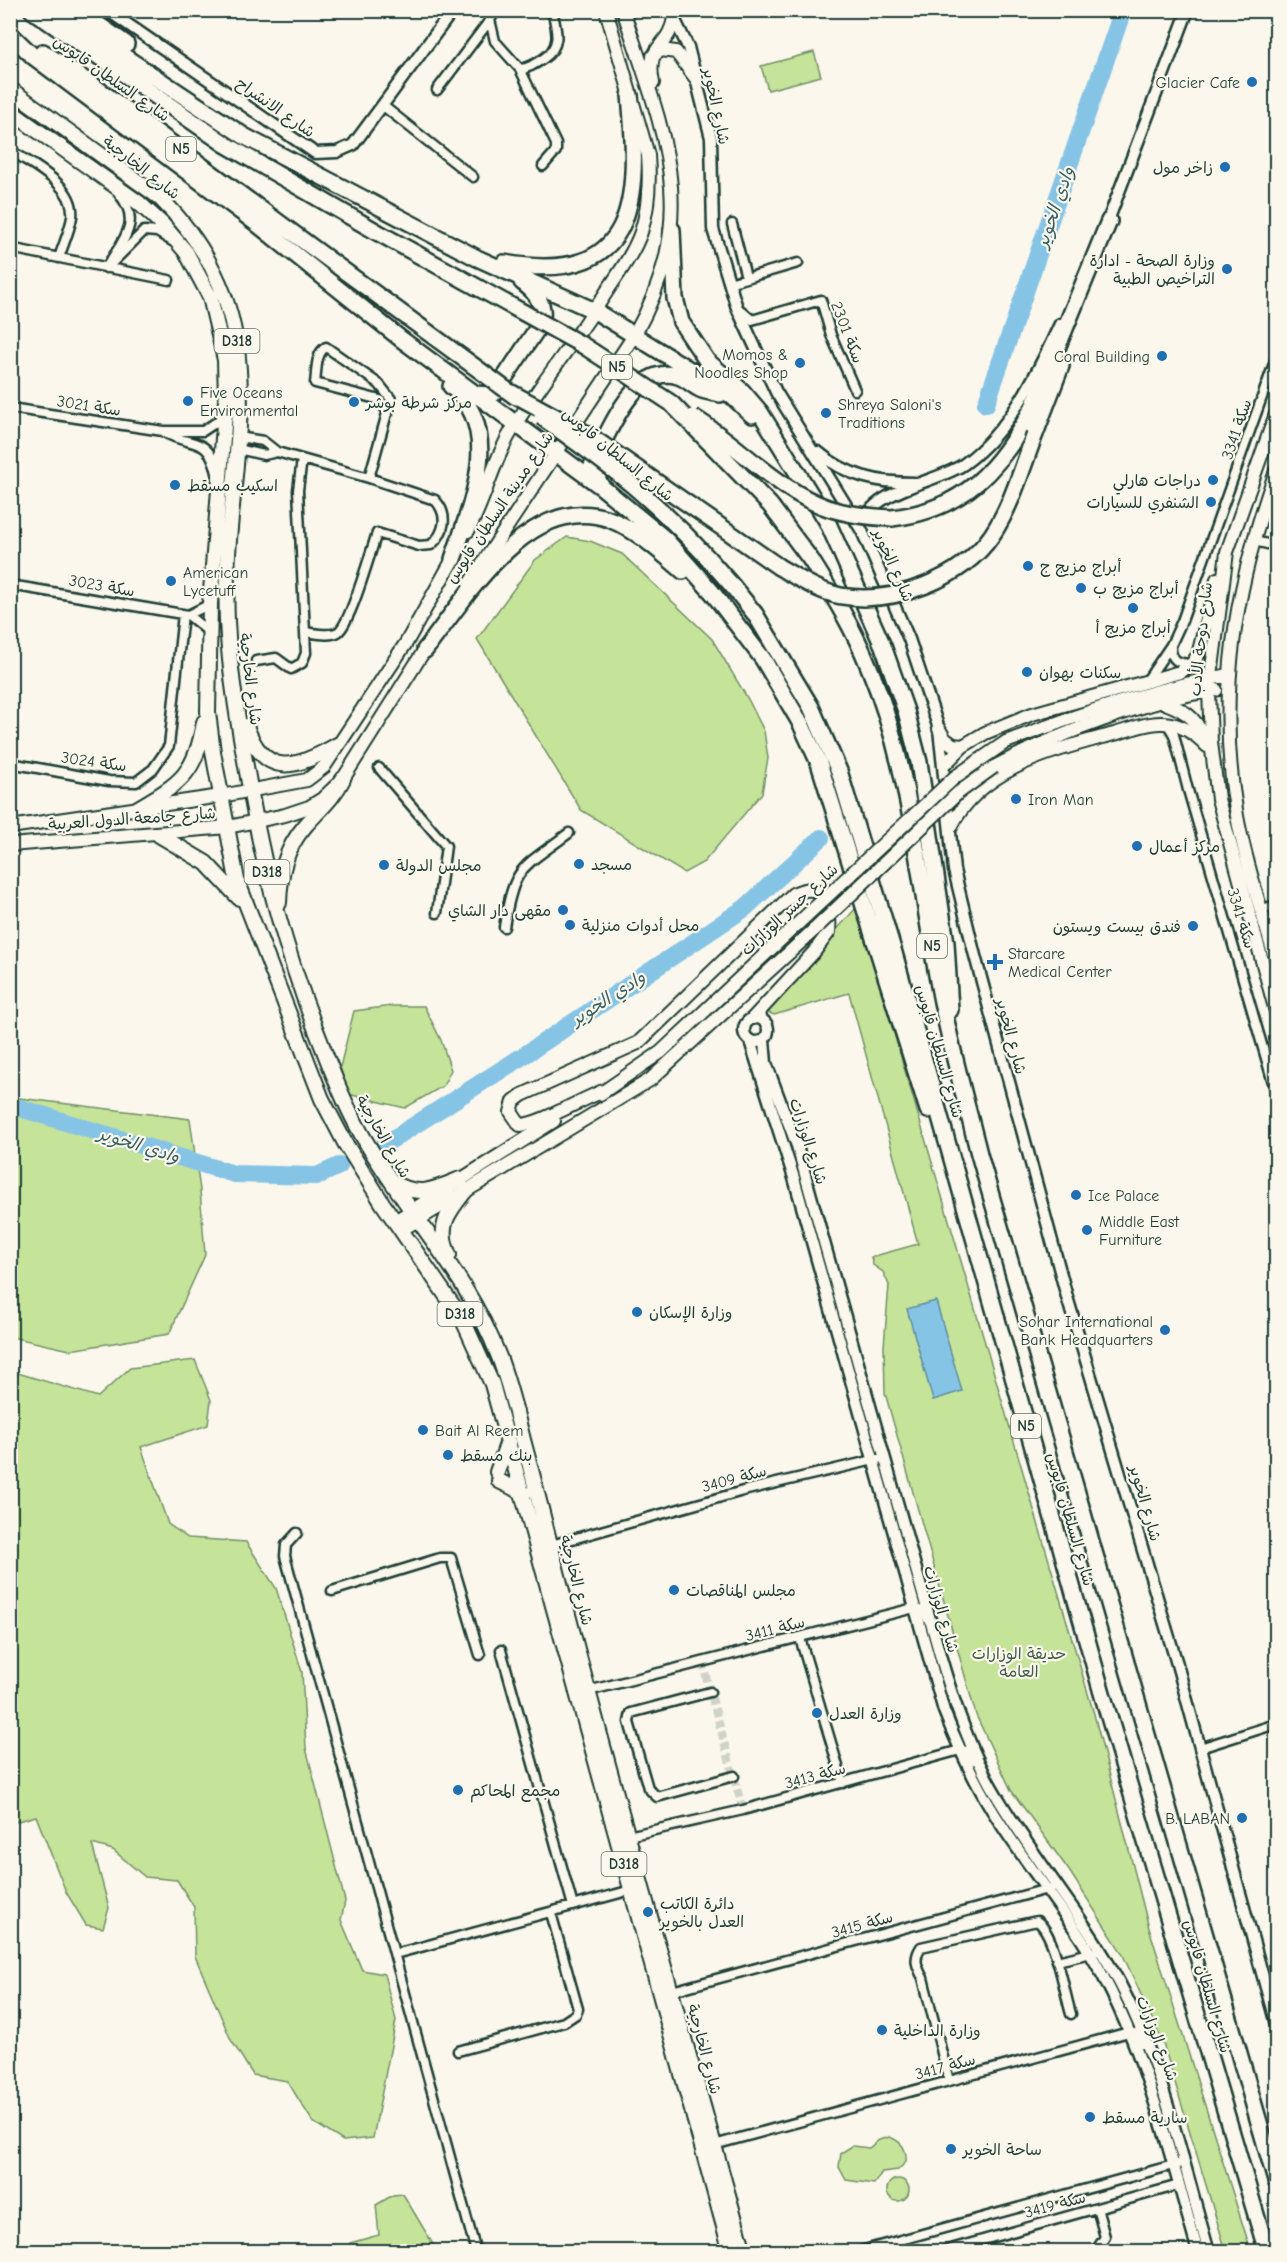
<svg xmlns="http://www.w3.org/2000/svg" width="1287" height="2262" viewBox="0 0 1287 2262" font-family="'Comic Neue','Playpen Sans Arabic',sans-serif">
<rect width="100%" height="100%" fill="#fbf7ec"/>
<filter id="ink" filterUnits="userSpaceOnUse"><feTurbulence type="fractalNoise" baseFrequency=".0167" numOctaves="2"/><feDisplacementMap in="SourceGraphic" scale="12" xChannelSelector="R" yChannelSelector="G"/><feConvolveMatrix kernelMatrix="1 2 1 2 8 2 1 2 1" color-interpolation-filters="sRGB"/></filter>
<g filter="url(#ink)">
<!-- green -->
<path fill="#c6e39a" stroke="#729067" stroke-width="1.5" d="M 814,52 L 821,76 L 768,90 L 761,66 Z
M 567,537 L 590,541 L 622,554 L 712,639 L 748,699 L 764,731 L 768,758 L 762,793 L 704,862 L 684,873 L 581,810 L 477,639 L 535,560 Z
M 857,907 L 1094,1714 L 1149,1928 L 1251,2251 L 1226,2251 L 1163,2043 L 1122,1953 L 1070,1872 L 1011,1790 L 976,1715 L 885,1393 L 884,1346 L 889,1285 L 883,1272 L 873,1265 L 871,1257 L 918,1244 L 849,993 L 774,1015 L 764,1011 Z
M 392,1006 L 424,1006 L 441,1040 L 451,1070 L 443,1086 L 405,1108 L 348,1094 L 340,1067 L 354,1011 Z
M 11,1097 L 190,1119 L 200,1190 L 205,1255 L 169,1334 L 70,1350 L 11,1337 Z
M 195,1360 L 211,1400 L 208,1425 L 141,1447 L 168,1524 L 188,1538 L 246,1542 L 276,1588 L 302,1672 L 306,1748 L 345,1901 L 341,1920 L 362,1970 L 384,1974 L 396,2020 L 373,2138 L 343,2141 L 313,2122 L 287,2081 L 253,2075 L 231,2040 L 195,1956 L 194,1907 L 177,1880 L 145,1877 L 113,1850 L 92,1844 L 109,1908 L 103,1928 L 86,1925 L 66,1892 L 36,1816 L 11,1823 L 11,1371 L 98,1397 L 130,1368 Z
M 889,2137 C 902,2141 907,2150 906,2162 L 898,2170 L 882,2172 L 874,2184 L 846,2180 L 839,2167 L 841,2153 L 852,2146 L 869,2148 L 879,2140 Z
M887 2190a11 11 0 1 1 22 0a11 11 0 1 1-22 0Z
M 403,2194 L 437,2251 L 345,2251 L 350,2243 L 379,2235 L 376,2205 L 393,2195 Z"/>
<!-- water -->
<path fill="#86c4e6" stroke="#5d8e9f" stroke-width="1.5" d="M 936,1301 L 962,1391 L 933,1400 L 907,1309 Z"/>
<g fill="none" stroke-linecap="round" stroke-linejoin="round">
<!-- river -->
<path stroke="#86c4e6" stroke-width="18" d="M 986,404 L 1123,10
M 10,1105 L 234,1174 L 317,1176 L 339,1166
M 385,1144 L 523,1056 L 745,908 L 821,838"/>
<!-- minor-tunnel -->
<path stroke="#cfd2c7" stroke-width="8" stroke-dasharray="8 4" stroke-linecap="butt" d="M 702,1662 L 743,1810"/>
<!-- minor casing -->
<g stroke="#1f3d34" stroke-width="13">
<path id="minor" d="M 496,10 L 490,20 L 495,41 L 520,69 C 529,68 535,64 543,59 C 562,46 557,31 552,10
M 520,69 L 556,144 L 556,151 L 543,166
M 437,90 L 490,20
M 382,105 L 473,177
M 10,150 C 32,165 76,185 72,217 C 70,230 63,245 59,258
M 732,224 L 746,277
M 10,248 L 169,280
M 111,264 L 144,231 L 157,232 L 172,241
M 106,268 C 122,241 143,222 119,194
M 729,283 L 798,263
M 738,308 L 752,320 L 821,300 L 831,335 L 855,390
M 10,408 L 163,431 L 203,431 L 218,421 L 223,413
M 164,432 C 190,448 209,434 217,473
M 239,437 L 263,441 L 277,452 L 369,478 L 435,500 C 449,515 445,533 431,545 L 419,546 L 377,533 C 371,550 351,623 338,632 C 330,637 314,633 305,632
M 238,449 L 264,455 L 277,452
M 369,478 L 391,399 L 379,384 L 326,347 C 315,354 317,370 315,383 L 380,400 L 388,413
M 1254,541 L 1276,546
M 10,585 L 188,615 L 210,633
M 188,615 L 210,604
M 1171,645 C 1170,660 1178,664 1192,664
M 256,661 L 276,658 L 291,669 L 302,663 L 306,653 L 298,490 L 302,459
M 1146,682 L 1171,645 L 1182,621 L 1276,358
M 1167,723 L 1174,735 L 1188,790 L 1276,1093
M 10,763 L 109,781 L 136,782 L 153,769 L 169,746 L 183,614
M 379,768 L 446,846 L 437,913
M 1262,909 L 1276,905
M 504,927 C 514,865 521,869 569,833
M 297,1533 L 286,1545 L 285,1556 L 476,2252
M 551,1545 L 743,1491 L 878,1459
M 332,1591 L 440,1558 L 451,1558 L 480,1655
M 800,1638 L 843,1783
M 501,1650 L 573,1906
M 588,1691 L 914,1608 L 924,1612 L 928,1620
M 710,1692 L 631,1713 L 629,1722 L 648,1788 L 657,1797 L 734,1776
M 1200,1748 L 1276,1724
M 628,1836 L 743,1810 L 960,1750 L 968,1751 L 974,1760
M 395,1954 L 635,1889
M 1057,1961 L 1095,1952
M 672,1991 L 1051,1888
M 458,2051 L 564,2022 L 576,2014 L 578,2009 L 551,1913
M 949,2081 L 923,1978 C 917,1967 913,1959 921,1947 L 1037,1921 C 1055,1933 1064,1991 1071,2014
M 714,2145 L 1129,2032 L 1137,2034 L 1142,2044
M 1097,2208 L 1105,2237 L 1099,2246 L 1100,2252
M 857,2252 L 1177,2164
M 940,2252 L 1179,2185"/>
</g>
<!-- tertiary casing -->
<g stroke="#1f3d34" stroke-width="15">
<path id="tertiary" d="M 107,10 L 315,153 L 337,152 L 353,145 L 453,10
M 670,10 L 688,47 L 711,138 L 713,229 L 737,308 L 776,392 L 862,531 L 909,639 L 939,729 L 954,870 L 974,952 L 1067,1297 L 1177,1664 L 1276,2024
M 1106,226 L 1188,10
M 818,452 C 846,476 878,483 915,483
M 866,519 C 874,490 941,481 964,464 C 1010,431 1037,374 1060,324
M744 1030a12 12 0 1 1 24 0a12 12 0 1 1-24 0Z
M 764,1040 L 766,1063 L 797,1146 L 940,1655 C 953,1700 968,1745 991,1786 C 1030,1855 1083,1914 1120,1984 C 1163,2067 1183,2163 1209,2252
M 750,1041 L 794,1178 L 944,1711 C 959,1749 976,1786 999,1821 C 1032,1873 1074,1921 1103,1976 C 1149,2062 1171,2159 1198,2252"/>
</g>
<!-- secondary casing -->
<g stroke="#1f3d34" stroke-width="16">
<path id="secondary" d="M 653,56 L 661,50 L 676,52 L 697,80
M 653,83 C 645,44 669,49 674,18
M 1276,414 L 1227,552 L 1209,691 L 1211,742 L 1218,799 L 1276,1012
M 1276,471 C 1235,586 1216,695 1237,816 C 1246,865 1263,914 1276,962
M 468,531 C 487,494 493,460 516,423 C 546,377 580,334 609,288 C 621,270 634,252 641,232 C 649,207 650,181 648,155 L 606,10
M 469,584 L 635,334 C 703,212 663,132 623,10
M 1165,703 C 1188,711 1199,721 1206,745
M 939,729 L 945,739 L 953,745 L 963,746 L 985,733 L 1032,714 L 1180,672 L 1192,664 L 1198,655 L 1217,579
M 1006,742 C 1078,714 1153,689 1229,675
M 944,765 L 963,746
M 994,767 C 1052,736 1152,698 1216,690
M 10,827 L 221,796 L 307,780 L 324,767 L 406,643 L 457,552
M 951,827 C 980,767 1056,750 1114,734 C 1129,730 1148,722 1163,723 C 1181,724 1196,734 1207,746
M 10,845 L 228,827 L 285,815 L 309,807 L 322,799 L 343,779 L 429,643
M 606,1090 C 583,1098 539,1125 520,1125 L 511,1112 L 514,1101 L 522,1095 L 638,1043 L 793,894 C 825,879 831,905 829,932 L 814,952 L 753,1018
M 600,1094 L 661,1052 L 807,915
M 395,1221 L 554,1121
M 401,1230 L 650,1080 L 815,929"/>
</g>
<!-- primary casing -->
<g stroke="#1f3d34" stroke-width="18">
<path id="primary" d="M 10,89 L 159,197 C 291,327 220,463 227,621 C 230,682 242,744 253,805 C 266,880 287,953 314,1025 C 329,1063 342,1100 362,1135 C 405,1211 468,1274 499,1357 C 512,1391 519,1427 529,1462 C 549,1539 568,1617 589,1694 C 639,1881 692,2066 744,2252
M 10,111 L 139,203 L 163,225 L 186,252 L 210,297 L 225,360 L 226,400 L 210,604 L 208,712 L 213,752 L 237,880 L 322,1099 L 345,1143 L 383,1204 L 463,1320 L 492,1384 L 731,2252
M 246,726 C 265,780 297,768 337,745
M 138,808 C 181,783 196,773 204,722
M 159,835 L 206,863 L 239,898
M 279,903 C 280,874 285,849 305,826 C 319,810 333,799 343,779
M 395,1183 C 418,1198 436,1189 460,1179
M 449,1255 C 436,1227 448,1212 466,1190
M 497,1472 L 508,1441
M 499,1481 L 524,1493"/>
</g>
<!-- trunk casing -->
<g stroke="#1f3d34" stroke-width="20">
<path id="trunk" d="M 32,10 L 225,144 L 377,232
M 54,10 L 244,136 L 477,258 L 595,311 L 732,396 L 752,415
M 77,10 L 126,44
M 10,34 L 34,57 L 256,223 L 401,339 L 603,488 L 665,539 L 712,592 L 763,659 L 801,724 L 819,763 L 928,1110
M 43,52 L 91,84 L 347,273
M 672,230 L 675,298 L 681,322 L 707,361 L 742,391 L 760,412 L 827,521 L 883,646 L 906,711 L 919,762 L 946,943 L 950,1010
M 504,263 C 640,287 639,197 630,95
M 451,386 C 504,430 471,504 453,559
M 475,394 L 490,395 L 495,392 L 541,323 C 546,305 536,292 522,282
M 1035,434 L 1061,366
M 600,484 L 592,466 C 607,435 634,362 678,376 C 685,378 691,384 698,388 C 704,392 713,392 720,394
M 892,518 C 964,510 1001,468 1033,407 L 1109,221
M 811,560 C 833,595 854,629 869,667 C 911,768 919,880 939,986 C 949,1042 965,1098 979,1154 L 1276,2181
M 755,614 L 811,707 L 839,771 L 894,953 L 1102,1693 L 1267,2252
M 425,650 C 465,599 529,491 609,519 C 637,530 660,551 683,571"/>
</g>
<!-- minor -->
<use href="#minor" stroke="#fbf7ec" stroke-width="8"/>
<!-- tertiary -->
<use href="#tertiary" stroke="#fbf7ec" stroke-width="10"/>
<!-- secondary -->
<use href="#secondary" stroke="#fbf7ec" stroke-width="12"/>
<!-- primary -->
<use href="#primary" stroke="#fbf7ec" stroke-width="14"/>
<!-- trunk -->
<use href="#trunk" stroke="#fbf7ec" stroke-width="15"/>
<!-- secondary-bridge casing -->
<g stroke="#1f3d34" stroke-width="16" stroke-linecap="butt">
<path id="secondary-bridge" d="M 807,915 L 955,777 L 1006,742
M 815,929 L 958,793 L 994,767"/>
</g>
<!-- trunk-bridge casing -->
<g stroke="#1f3d34" stroke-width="20" stroke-linecap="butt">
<path id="trunk-bridge" d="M 377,232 L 584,346 L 671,403 L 770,505 L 811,560
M 347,273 L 516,397
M 510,392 L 587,434 L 779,567 C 798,578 820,592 841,596 C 894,605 962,579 992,535 C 1012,505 1022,468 1035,434
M 542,417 C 574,441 608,464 638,490 C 682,528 720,569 755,614
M 693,417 C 738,444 778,491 828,508 C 849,515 870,517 892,518"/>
</g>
<!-- secondary-bridge -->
<use href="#secondary-bridge" stroke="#fbf7ec" stroke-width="12"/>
<!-- trunk-bridge -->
<use href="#trunk-bridge" stroke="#fbf7ec" stroke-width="15"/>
</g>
</g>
<!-- markers -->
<g fill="#1f6fb2" stroke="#fbf7ec" stroke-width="2">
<circle cx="1252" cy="82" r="6"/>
<circle cx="1225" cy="167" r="6"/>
<circle cx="1227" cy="269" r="6"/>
<circle cx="1162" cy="356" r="6"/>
<circle cx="800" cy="363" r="6"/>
<circle cx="188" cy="401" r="6"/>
<circle cx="354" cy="402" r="6"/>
<circle cx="826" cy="413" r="6"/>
<circle cx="1213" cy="480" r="6"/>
<circle cx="175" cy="485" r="6"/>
<circle cx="1211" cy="502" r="6"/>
<circle cx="1028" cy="566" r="6"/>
<circle cx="171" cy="581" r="6"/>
<circle cx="1081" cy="588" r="6"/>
<circle cx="1133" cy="608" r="6"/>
<circle cx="1027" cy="672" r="6"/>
<circle cx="1016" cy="799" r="6"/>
<circle cx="1137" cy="846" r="6"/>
<circle cx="579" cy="864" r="6"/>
<circle cx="384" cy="865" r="6"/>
<circle cx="563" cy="910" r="6"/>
<circle cx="570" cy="925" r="6"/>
<circle cx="1193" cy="926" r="6"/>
<path d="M992 953h6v6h6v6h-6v6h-6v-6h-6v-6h6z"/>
<circle cx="1076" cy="1195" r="6"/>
<circle cx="1087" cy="1230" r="6"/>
<circle cx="637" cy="1312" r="6"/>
<circle cx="1165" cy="1330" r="6"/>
<circle cx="423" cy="1430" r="6"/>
<circle cx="448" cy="1455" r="6"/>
<circle cx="674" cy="1590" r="6"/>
<circle cx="817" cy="1713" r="6"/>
<circle cx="458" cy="1790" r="6"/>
<circle cx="1242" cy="1818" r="6"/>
<circle cx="648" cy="1912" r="6"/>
<circle cx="882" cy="2030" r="6"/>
<circle cx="1090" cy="2117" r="6"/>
<circle cx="951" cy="2149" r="6"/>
</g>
<g text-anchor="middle" stroke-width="4.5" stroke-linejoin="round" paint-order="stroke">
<!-- shield labels -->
<g fill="#fbf7ec" stroke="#61756b" stroke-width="1.5">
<rect x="166" y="137" width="30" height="24" rx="4.5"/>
<rect x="214.5" y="329" width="45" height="24" rx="4.5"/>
<rect x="602" y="355" width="30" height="24" rx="4.5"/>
<rect x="244.5" y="860" width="45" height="24" rx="4.5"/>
<rect x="917" y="934" width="30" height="24" rx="4.5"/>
<rect x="437.5" y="1302" width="45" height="24" rx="4.5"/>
<rect x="1011" y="1414" width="30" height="24" rx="4.5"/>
<rect x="601.5" y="1852" width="45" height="24" rx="4.5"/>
</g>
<g font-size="15" font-weight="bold" fill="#1f3d34">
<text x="181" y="154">N5</text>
<text x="237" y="346">D318</text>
<text x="617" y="372">N5</text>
<text x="267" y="877">D318</text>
<text x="932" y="951">N5</text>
<text x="460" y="1319">D318</text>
<text x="1026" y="1431">N5</text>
<text x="624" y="1869">D318</text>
</g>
<!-- street labels -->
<g font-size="16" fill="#1f3d34" stroke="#fbf7ec">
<text transform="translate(112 78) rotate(35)" y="6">شارع السلطان قابوس</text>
<text transform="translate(717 106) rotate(78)" y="6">شارع الخوير</text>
<text transform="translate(276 107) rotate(35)" y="6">شارع الانشراح</text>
<text transform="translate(142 167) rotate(38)" y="6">شارع الخارجية</text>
<text transform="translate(848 332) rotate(69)" y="6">سكة 2301</text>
<text transform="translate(89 405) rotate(9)" y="6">سكة 3021</text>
<text transform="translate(1236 429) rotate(-71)" y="6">سكة 3341</text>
<text transform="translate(618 454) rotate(39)" y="6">شارع السلطان قابوس</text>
<text transform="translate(499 507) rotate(-56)" y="6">شارع مدينة السلطان قابوس</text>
<text transform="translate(894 565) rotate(66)" y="6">شارع الخوير</text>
<text transform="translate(102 585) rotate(10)" y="6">سكة 3023</text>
<text transform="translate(1200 639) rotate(-84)" y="6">شارع دوحة الأدب</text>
<text transform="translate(251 679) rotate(83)" y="6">شارع الخارجية</text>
<text transform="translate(94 761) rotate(8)" y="6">سكة 3024</text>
<text transform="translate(132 818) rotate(-4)" y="6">شارع جامعة الدول العربية</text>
<text transform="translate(789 909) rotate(-43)" y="6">شارع جسر الوزارات</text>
<text transform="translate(1242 918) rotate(73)" y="6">سكة 3341</text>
<text transform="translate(1012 1036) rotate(75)" y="6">شارع الخوير</text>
<text transform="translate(940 1051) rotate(74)" y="6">شارع السلطان قابوس</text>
<text transform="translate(384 1136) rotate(60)" y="6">شارع الخارجية</text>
<text transform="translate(809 1141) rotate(72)" y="6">شارع الوزارات</text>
<text transform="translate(734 1478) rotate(-15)" y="6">سكة 3409</text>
<text transform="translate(1146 1503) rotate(74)" y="6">شارع الخوير</text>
<text transform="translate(1071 1519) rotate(74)" y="6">شارع السلطان قابوس</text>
<text transform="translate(577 1580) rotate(76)" y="6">شارع الخارجية</text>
<text transform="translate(942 1609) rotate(74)" y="6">شارع الوزارات</text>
<text transform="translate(775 1628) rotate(-14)" y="6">سكة 3411</text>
<text transform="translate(815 1775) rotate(-15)" y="6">سكة 3413</text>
<text transform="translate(862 1924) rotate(-15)" y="6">سكة 3415</text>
<text transform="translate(1208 1986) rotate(74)" y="6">شارع السلطان قابوس</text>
<text transform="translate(1158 2038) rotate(69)" y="6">شارع الوزارات</text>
<text transform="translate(705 2049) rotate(75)" y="6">شارع الخارجية</text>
<text transform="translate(945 2066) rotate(-15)" y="6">سكة 3417</text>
<text transform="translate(1055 2204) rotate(-15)" y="6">سكة 3419</text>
</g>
<!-- poi labels -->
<g font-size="16" fill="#1f3d34" stroke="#fbf7ec" text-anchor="start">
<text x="1240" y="88" text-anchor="end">Glacier Cafe</text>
<text x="1213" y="173" text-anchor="end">زاخر مول</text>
<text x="1215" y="266" text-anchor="end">وزارة الصحة - ادارة<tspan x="1215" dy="18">التراخيص الطبية</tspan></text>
<text x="788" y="360" text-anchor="end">Momos &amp;<tspan x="788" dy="18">Noodles Shop</tspan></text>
<text x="1150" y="362" text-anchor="end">Coral Building</text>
<text x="200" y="398">Five Oceans<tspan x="200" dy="18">Environmental</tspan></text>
<text x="366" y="408">مركز شرطة بوشر</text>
<text x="838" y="410">Shreya Saloni's<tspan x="838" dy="18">Traditions</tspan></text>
<text x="1201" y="486" text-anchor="end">دراجات هارلي</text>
<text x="187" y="491">اسكيب مسقط</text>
<text x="1199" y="508" text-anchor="end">الشنفري للسيارات</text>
<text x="1040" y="572">أبراج مزيج ج</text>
<text x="183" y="578">American<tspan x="183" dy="18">Lycetuff</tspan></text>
<text x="1093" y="594">أبراج مزيج ب</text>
<text x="1133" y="633" text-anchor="middle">أبراج مزيج أ</text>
<text x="1039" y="678">سكنات بهوان</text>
<text x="1028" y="805">Iron Man</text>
<text x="1149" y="852">مركز أعمال</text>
<text x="591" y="870">مسجد</text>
<text x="396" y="871">مجلس الدولة</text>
<text x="551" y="916" text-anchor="end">مقهى دار الشاي</text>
<text x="582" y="931">محل أدوات منزلية</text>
<text x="1181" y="932" text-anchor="end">فندق بيست ويستون</text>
<text x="1008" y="959">Starcare<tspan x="1008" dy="18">Medical Center</tspan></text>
<text x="1088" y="1201">Ice Palace</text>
<text x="1099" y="1227">Middle East<tspan x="1099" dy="18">Furniture</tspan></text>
<text x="649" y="1318">وزارة الإسكان</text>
<text x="1153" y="1327" text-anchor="end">Sohar International<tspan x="1153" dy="18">Bank Headquarters</tspan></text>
<text x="435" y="1436">Bait Al Reem</text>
<text x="460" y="1461">بنك مسقط</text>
<text x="686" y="1596">مجلس المناقصات</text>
<text x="829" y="1719">وزارة العدل</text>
<text x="470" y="1796">مجمع المحاكم</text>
<text x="1230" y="1824" text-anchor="end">B. LABAN</text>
<text x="660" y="1909">دائرة الكاتب<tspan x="660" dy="18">العدل بالخوير</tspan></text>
<text x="894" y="2036">وزارة الداخلية</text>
<text x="1102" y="2123">سارية مسقط</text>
<text x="963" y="2155">ساحة الخوير</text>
</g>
<!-- park labels -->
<g font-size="16" fill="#405e48" stroke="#fbf7ec">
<text x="1019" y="1659">حديقة الوزارات<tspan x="1019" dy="18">العامة</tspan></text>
</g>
<!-- water labels -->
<g font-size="18" font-style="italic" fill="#395f60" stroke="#fbf7ec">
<text transform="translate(1055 207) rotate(-71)" y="6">وادي الخوير</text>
<text transform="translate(608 998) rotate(-33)" y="6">وادي الخوير</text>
<text transform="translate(139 1145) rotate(17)" y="6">وادي الخوير</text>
</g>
</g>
<!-- margin -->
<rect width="1287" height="2262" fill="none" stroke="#fbf7ec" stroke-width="36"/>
<rect x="18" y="18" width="1251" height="2226" fill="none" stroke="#1f3d34" stroke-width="2" filter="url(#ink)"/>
</svg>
